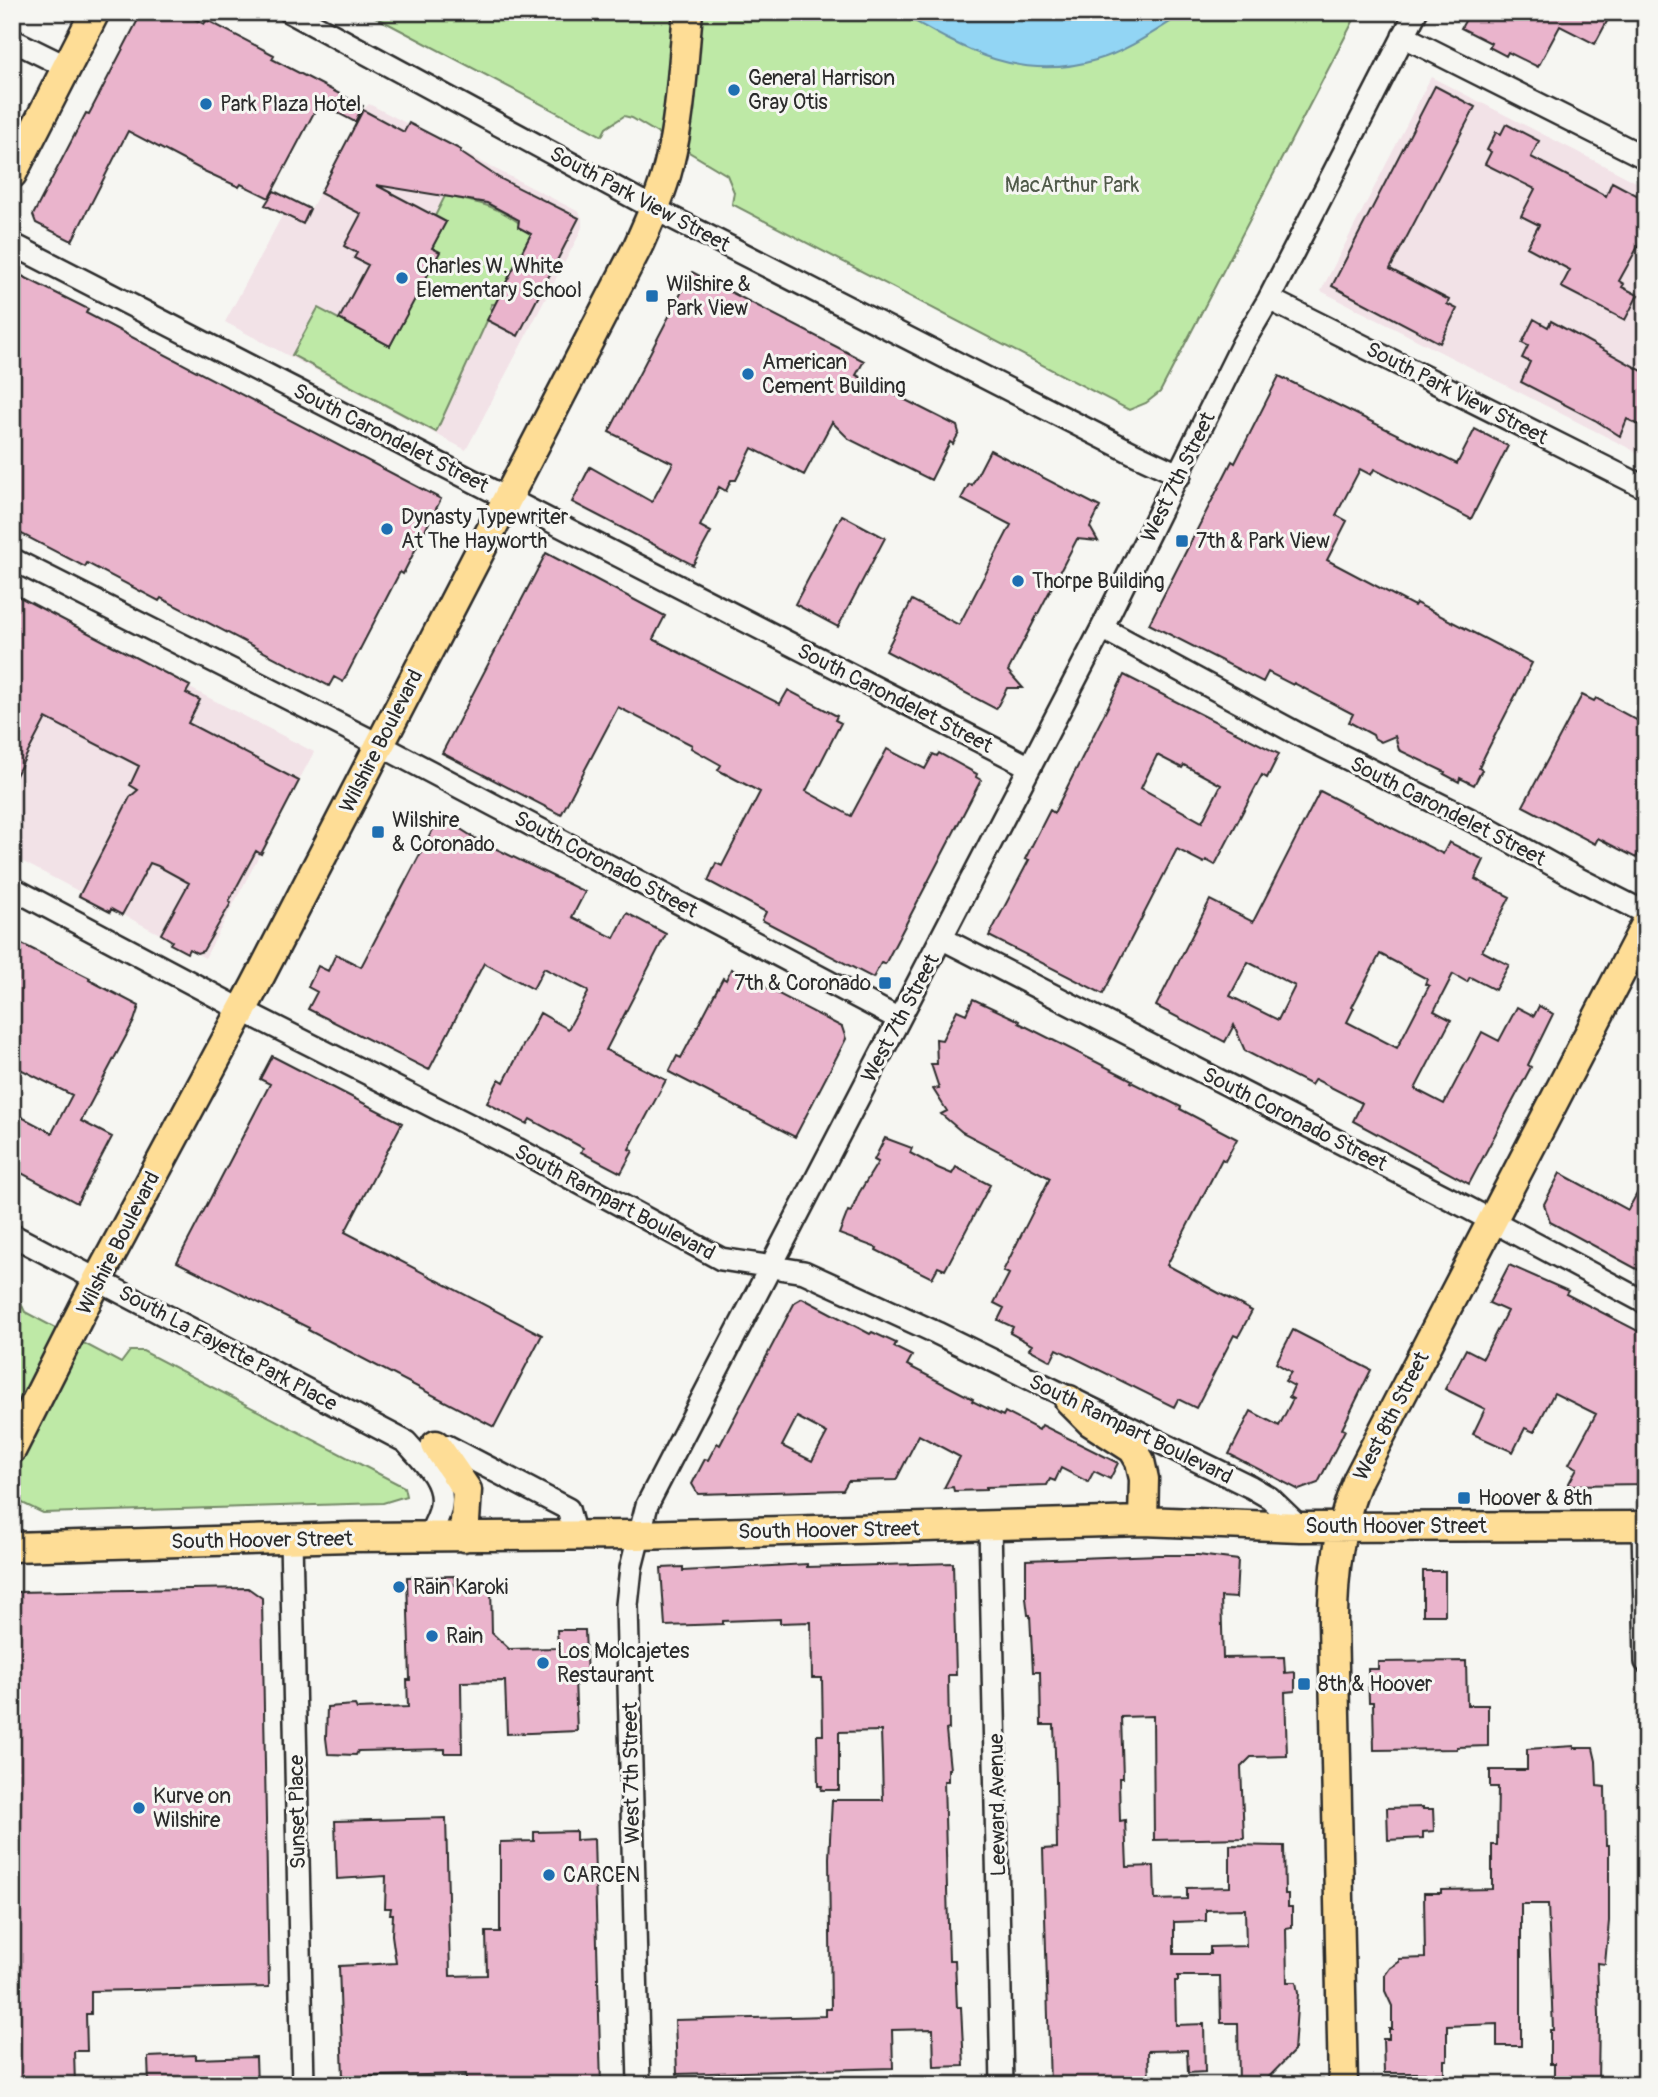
<svg xmlns="http://www.w3.org/2000/svg" width="1658" height="2097" viewBox="0 0 1658 2097" font-family="Pangolin,sans-serif">
<rect width="100%" height="100%" fill="#f6f6f2"/>
<filter id="ink" filterUnits="userSpaceOnUse"><feTurbulence type="fractalNoise" baseFrequency=".0143" numOctaves="2"/><feDisplacementMap in="SourceGraphic" scale="14" xChannelSelector="R" yChannelSelector="G"/><feConvolveMatrix kernelMatrix="1 2 1 2 8 2 1 2 1" color-interpolation-filters="sRGB"/></filter>
<g filter="url(#ink)">
<!-- built -->
<path fill="#f2e2e7" d="M 1431,77 L 1646,187 L 1646,457 L 1321,291 Z
M 369,104 L 579,212 L 582,218 L 582,227 L 579,235 L 466,450 L 225,322 L 283,214 L 303,224 L 363,110 Z
M 12,596 L 314,752 L 205,958 L 12,856 Z"/>
<!-- green -->
<path fill="#bee9a6" stroke="#748a68" stroke-width="2" d="M 366,12 L 1358,12 L 1160,392 L 1146,403 L 1129,410 L 732,204 L 734,192 L 727,175 L 632,118 L 624,116 L 606,128 L 602,136 Z
M 445,196 C 482,203 505,207 531,234 L 495,304 L 492,304 L 490,308 L 492,310 L 436,432 L 292,355 L 318,308 L 390,346 L 439,252 L 432,248 L 446,222 L 435,216 Z
M 12,1284 L 25,1312 L 121,1363 L 130,1351 L 143,1351 L 404,1487 L 406,1496 L 383,1503 L 43,1513 L 12,1498 Z"/>
<!-- water -->
<path fill="#92d5f4" stroke="#6991a4" stroke-width="2" d="M 899,12 L 1186,12 C 1158,29 1128,51 1096,60 C 1019,83 963,49 899,12 Z"/>
<!-- building -->
<path fill="#eab4cc" stroke="#2b2b2b" stroke-width="2" fill-rule="evenodd" d="M 142,12 L 181,12 L 204,24 L 207,20 L 274,55 L 272,59 L 363,106 L 355,122 L 319,103 L 269,198 L 241,184 L 239,187 L 204,171 L 128,131 L 72,241 L 36,223 L 33,215 L 86,113 L 89,114 Z
M 1470,12 L 1612,12 L 1595,44 L 1560,26 L 1538,67 L 1508,52 L 1506,56 L 1489,47 L 1491,43 L 1461,28 Z
M 1435,86 L 1475,107 L 1390,269 L 1449,300 L 1447,304 L 1457,309 L 1440,343 L 1332,286 Z
M 363,110 L 404,132 L 409,123 L 461,150 L 460,152 L 499,178 L 579,218 L 518,336 L 487,320 L 531,234 L 518,227 L 519,220 L 487,203 L 376,185 L 446,222 L 432,248 L 440,252 L 390,346 L 339,319 L 368,265 L 354,258 L 357,253 L 344,246 L 361,214 L 320,193 Z
M 1506,124 L 1539,141 L 1531,157 L 1606,196 L 1612,182 L 1646,200 L 1646,232 L 1619,281 L 1624,284 L 1622,287 L 1638,295 L 1625,320 L 1561,287 L 1570,270 L 1527,247 L 1539,225 L 1521,216 L 1535,189 L 1485,164 L 1491,152 L 1487,150 L 1496,132 L 1501,134 Z
M 274,191 L 310,209 L 303,224 L 265,205 Z
M 12,271 L 88,309 L 86,313 L 441,499 L 403,574 L 400,572 L 343,682 L 334,677 L 329,686 L 161,598 L 159,601 L 87,563 L 85,567 L 12,529 Z
M 692,272 L 864,361 L 856,375 L 957,426 L 959,433 L 953,444 L 950,442 L 931,480 L 849,439 L 832,422 L 804,475 L 752,448 L 736,480 L 731,480 L 726,491 L 719,487 L 700,526 L 711,532 L 693,565 L 572,502 L 590,467 L 652,502 L 673,463 L 609,432 Z
M 1534,319 L 1548,327 L 1551,321 L 1646,373 L 1646,428 L 1627,419 L 1620,436 L 1595,420 L 1521,382 L 1530,362 L 1522,358 L 1528,346 L 1522,343 Z
M 1279,376 L 1457,464 L 1475,429 L 1508,446 L 1471,519 L 1374,469 L 1371,475 L 1360,469 L 1336,515 L 1347,521 L 1327,560 L 1414,606 L 1416,603 L 1532,663 L 1485,755 L 1479,768 L 1482,770 L 1474,785 L 1460,778 L 1459,782 L 1444,774 L 1445,772 L 1399,750 L 1395,736 L 1381,742 L 1374,738 L 1373,735 L 1349,722 L 1353,714 L 1294,683 L 1293,685 L 1268,672 L 1263,682 L 1149,624 L 1232,461 L 1235,463 Z
M 990,450 L 1100,507 L 1090,527 L 1098,541 L 1077,539 L 1008,671 L 1023,688 L 1007,688 L 996,709 L 886,651 L 912,600 L 959,625 L 1011,525 L 961,499 L 969,484 L 972,485 Z
M 842,515 L 885,538 L 838,627 L 795,604 Z
M 546,553 L 665,616 L 653,639 L 780,704 L 788,690 L 837,716 L 835,720 L 841,723 L 806,791 L 851,816 L 887,749 L 925,769 L 933,754 L 937,756 L 939,753 L 977,774 L 976,777 L 981,780 L 885,964 L 881,963 L 873,978 L 762,920 L 766,912 L 708,881 L 716,863 L 722,866 L 760,792 L 718,770 L 721,765 L 691,748 L 692,745 L 618,707 L 561,815 L 442,753 Z
M 12,593 L 190,686 L 186,693 L 200,700 L 188,723 L 299,781 L 261,854 L 256,851 L 229,901 L 231,903 L 203,951 L 197,953 L 189,949 L 187,953 L 170,944 L 172,941 L 161,934 L 189,883 L 158,866 L 150,863 L 122,915 L 111,909 L 110,912 L 79,896 L 130,797 L 138,790 L 130,785 L 139,766 L 46,718 L 12,783 Z
M 1124,675 L 1279,754 L 1267,778 L 1262,775 L 1215,865 L 1206,860 L 1204,863 L 1177,849 L 1103,994 L 989,936 L 1029,860 L 1025,859 L 1050,810 L 1054,813 ZM 1157,755 L 1182,768 L 1184,765 L 1221,785 L 1202,822 L 1141,788 Z
M 1582,695 L 1594,701 L 1596,698 L 1646,725 L 1646,840 L 1636,858 L 1598,838 L 1595,844 L 1523,806 Z
M 1320,791 L 1443,854 L 1449,842 L 1484,860 L 1475,879 L 1510,897 L 1482,951 L 1509,965 L 1495,990 L 1470,977 L 1467,982 L 1453,974 L 1434,1011 L 1451,1020 L 1415,1089 L 1444,1104 L 1482,1032 L 1499,1041 L 1517,1007 L 1534,1016 L 1539,1006 L 1553,1014 L 1528,1065 L 1531,1067 L 1469,1184 L 1353,1121 L 1362,1103 L 1315,1079 L 1311,1085 L 1245,1051 L 1234,1025 L 1225,1042 L 1156,1006 L 1210,900 L 1253,922 ZM 1380,954 L 1427,979 L 1425,984 L 1429,986 L 1397,1048 L 1347,1022 L 1354,1008 L 1352,1007 ZM 1248,962 L 1295,986 L 1278,1020 L 1230,996 Z
M 440,816 L 478,840 L 585,892 L 572,917 L 614,938 L 627,913 L 666,934 L 606,1050 L 666,1080 L 629,1149 L 633,1151 L 621,1173 L 581,1152 L 583,1148 L 530,1119 L 527,1124 L 487,1103 L 499,1079 L 504,1082 L 540,1013 L 568,1029 L 588,993 L 587,990 L 544,968 L 533,989 L 484,963 L 429,1070 L 308,1009 L 317,992 L 308,987 L 318,966 L 328,971 L 336,954 L 361,967 Z
M 12,939 L 90,978 L 89,980 L 139,1006 L 134,1021 L 81,1121 L 112,1137 L 77,1203 L 12,1168 L 12,1112 L 52,1133 L 72,1095 L 12,1065 Z
M 731,969 L 842,1027 L 846,1039 L 795,1137 L 669,1072 L 677,1056 L 681,1058 L 723,978 L 726,980 Z
M 973,999 L 1020,1021 L 1019,1023 L 1132,1080 L 1131,1082 L 1181,1107 L 1180,1109 L 1237,1139 L 1225,1161 L 1222,1159 L 1167,1265 L 1252,1311 L 1238,1337 L 1234,1335 L 1196,1408 L 1178,1399 L 1174,1407 L 1057,1349 L 1051,1361 L 1029,1349 L 1032,1345 L 1010,1333 L 1013,1327 L 998,1320 L 1004,1308 L 994,1303 L 1009,1274 L 1003,1271 L 1050,1178 L 962,1132 L 941,1114 L 947,1111 L 933,1089 L 939,1088 L 931,1064 L 937,1064 L 936,1039 L 942,1040 L 957,1010 L 966,1014 Z
M 272,1056 L 402,1123 L 345,1232 L 542,1335 L 494,1427 L 308,1330 L 309,1328 L 177,1262 L 270,1084 L 260,1079 Z
M 885,1138 L 912,1148 L 910,1153 L 938,1168 L 952,1174 L 956,1167 L 990,1185 L 945,1270 L 938,1267 L 932,1278 L 876,1250 L 877,1248 L 839,1234 L 848,1211 L 851,1212 L 859,1193 L 878,1162 L 874,1160 Z
M 1560,1173 L 1628,1210 L 1646,1177 L 1646,1274 L 1550,1222 L 1544,1204 Z
M 1509,1265 L 1568,1291 L 1566,1294 L 1646,1335 L 1646,1484 L 1568,1485 L 1577,1468 L 1569,1464 L 1596,1414 L 1554,1393 L 1534,1432 L 1525,1428 L 1513,1452 L 1473,1434 L 1485,1409 L 1445,1389 L 1466,1349 L 1483,1358 L 1507,1311 L 1489,1303 Z
M 802,1298 L 870,1334 L 872,1332 L 896,1343 L 894,1347 L 912,1356 L 907,1365 L 973,1399 L 972,1401 L 1003,1416 L 1005,1412 L 1039,1430 L 1042,1425 L 1118,1463 L 1110,1479 L 1094,1471 L 1088,1482 L 1061,1468 L 1055,1481 L 1050,1479 L 1047,1485 L 986,1487 L 986,1490 L 954,1491 L 953,1487 L 944,1488 L 960,1457 L 919,1435 L 896,1480 L 848,1481 L 843,1490 L 698,1494 L 692,1484 L 705,1459 L 708,1460 L 717,1443 L 720,1445 L 795,1302 ZM 797,1417 L 827,1433 L 812,1461 L 782,1446 Z
M 1293,1330 L 1371,1370 L 1342,1429 L 1345,1430 L 1318,1483 L 1299,1490 L 1229,1454 L 1251,1411 L 1279,1426 L 1293,1399 L 1289,1397 L 1294,1386 L 1285,1381 L 1291,1372 L 1276,1363 Z
M 1158,1555 L 1198,1555 L 1238,1560 L 1236,1598 L 1221,1597 L 1223,1658 L 1284,1657 L 1285,1673 L 1295,1672 L 1295,1691 L 1285,1692 L 1287,1756 L 1251,1757 L 1241,1767 L 1244,1838 L 1154,1840 L 1153,1716 L 1121,1717 L 1123,1778 L 1119,1778 L 1120,1821 L 1125,1820 L 1127,1867 L 1154,1866 L 1155,1900 L 1187,1899 L 1187,1888 L 1230,1887 L 1230,1845 L 1284,1846 L 1285,1894 L 1288,1894 L 1288,1907 L 1292,1907 L 1292,1927 L 1286,1928 L 1287,1982 L 1296,1982 L 1298,1993 L 1294,2051 L 1261,2085 L 1239,2085 L 1238,2023 L 1221,2023 L 1220,1976 L 1178,1976 L 1178,1981 L 1175,1981 L 1176,2025 L 1204,2024 L 1205,2072 L 1188,2073 L 1187,2050 L 1148,2051 L 1149,2085 L 1050,2085 L 1043,1849 L 1057,1848 L 1056,1780 L 1054,1725 L 1041,1725 L 1040,1672 L 1033,1672 L 1030,1615 L 1028,1615 L 1026,1598 L 1026,1560 ZM 1245,1909 L 1246,1946 L 1210,1947 L 1210,1954 L 1174,1954 L 1174,1922 L 1206,1921 L 1206,1910 Z
M 953,1563 L 956,1675 L 948,1675 L 949,1729 L 946,1730 L 950,1769 L 948,1769 L 948,1781 L 944,1781 L 949,1960 L 955,1960 L 957,2007 L 961,2007 L 964,2066 L 934,2067 L 933,2029 L 892,2030 L 893,2068 L 677,2074 L 675,2020 L 826,2016 L 826,2009 L 831,2009 L 829,1858 L 832,1800 L 883,1800 L 882,1761 L 881,1731 L 839,1732 L 839,1790 L 821,1790 L 822,1786 L 818,1786 L 817,1735 L 823,1735 L 822,1678 L 812,1678 L 811,1622 L 780,1623 L 780,1619 L 723,1621 L 723,1624 L 665,1626 L 661,1568 L 683,1567 L 683,1571 L 807,1564 L 807,1567 Z
M 1423,1571 L 1445,1571 L 1445,1615 L 1423,1615 Z
M 454,1576 L 455,1585 L 491,1584 L 492,1633 L 509,1649 L 558,1648 L 557,1630 L 585,1630 L 587,1679 L 575,1679 L 577,1731 L 507,1734 L 505,1681 L 461,1682 L 462,1753 L 445,1753 L 445,1749 L 358,1751 L 356,1755 L 328,1754 L 326,1738 L 327,1707 L 355,1705 L 357,1709 L 408,1707 L 407,1680 L 410,1680 L 407,1577 Z
M 248,1588 L 262,1598 L 269,1987 L 91,1991 L 91,2014 L 86,2014 L 87,2051 L 74,2051 L 75,2085 L 12,2085 L 12,1629 L 15,1628 L 14,1592 Z
M 1466,1661 L 1467,1705 L 1488,1705 L 1488,1746 L 1457,1747 L 1457,1749 L 1374,1750 L 1373,1702 L 1369,1702 L 1368,1669 L 1378,1669 L 1378,1662 Z
M 1574,1746 L 1574,1748 L 1593,1748 L 1596,1761 L 1597,1786 L 1605,1787 L 1606,1845 L 1609,1845 L 1609,1921 L 1605,1964 L 1597,1963 L 1599,2015 L 1598,2085 L 1554,2085 L 1554,2064 L 1550,2064 L 1550,2030 L 1553,2030 L 1548,1904 L 1521,1904 L 1521,2046 L 1497,2046 L 1497,2024 L 1447,2026 L 1447,2060 L 1444,2060 L 1444,2073 L 1384,2073 L 1383,2039 L 1389,2039 L 1389,2029 L 1392,2029 L 1392,2006 L 1385,1991 L 1385,1975 L 1390,1968 L 1399,1962 L 1399,1959 L 1425,1958 L 1424,1893 L 1441,1893 L 1441,1890 L 1492,1889 L 1492,1845 L 1497,1845 L 1498,1787 L 1490,1787 L 1490,1770 L 1527,1770 L 1527,1749 Z
M 1423,1807 L 1423,1809 L 1433,1809 L 1434,1831 L 1423,1832 L 1423,1838 L 1388,1840 L 1387,1808 Z
M 446,1818 L 450,1976 L 487,1975 L 486,1932 L 500,1932 L 500,1842 L 534,1841 L 534,1832 L 576,1831 L 576,1840 L 594,1839 L 601,2085 L 466,2085 L 466,2074 L 343,2077 L 339,1966 L 396,1963 L 392,1935 L 393,1914 L 390,1914 L 391,1908 L 385,1908 L 386,1876 L 337,1879 L 335,1821 Z
M 196,2055 L 196,2059 L 256,2057 L 257,2085 L 149,2085 L 148,2057 Z"/>
<g fill="none" stroke-linecap="round" stroke-linejoin="round">
<!-- minor casing -->
<g stroke="#2b2b2b" stroke-width="26">
<path id="minor" d="M 290,12 L 655,209 L 1135,454 L 1180,475
M 1403,36 L 1646,158
M 12,40 L 67,67
M 12,244 L 1030,767
M 1269,299 L 1646,488
M 12,559 L 378,744 L 899,1019
M 1102,628 L 1298,734 L 1481,825 L 1573,876 L 1646,913
M 12,888 L 242,1010 L 517,1149 L 721,1259 L 804,1272 L 937,1333 L 1251,1487 L 1270,1498 L 1300,1527
M 941,938 L 1468,1208 L 1646,1303
M 12,1235 L 406,1442 C 421,1459 445,1480 441,1505 C 440,1516 433,1528 428,1537
M 432,1445 L 447,1446 L 568,1509 L 575,1535
M 990,1525 L 1002,2085
M 1643,1526 L 1646,1662
M 291,1539 L 303,2085
M 639,2085 L 627,1605 L 631,1568 L 647,1505 L 1102,628 L 1243,343 L 1269,299 L 1416,12"/>
</g>
<!-- major casing -->
<g stroke="#2b2b2b" stroke-width="33">
<path id="major" d="M 12,174 L 95,12
M 1069,1400 L 1091,1422 L 1133,1449 L 1140,1461 L 1144,1479 L 1143,1521
M 436,1445 L 467,1490 L 464,1537
M 12,1449 L 98,1279 L 255,986 L 638,246 C 650,219 662,193 669,164 C 681,115 683,63 688,12
M 12,1547 L 351,1537 L 638,1535 L 1143,1521 L 1300,1527 L 1646,1526
M 1343,2085 L 1333,1622 C 1333,1572 1339,1526 1358,1479 L 1646,924"/>
</g>
<!-- minor -->
<use href="#minor" stroke="#f6f6f2" stroke-width="21"/>
<!-- major -->
<use href="#major" stroke="#fedd96" stroke-width="28"/>
</g>
</g>
<!-- markers -->
<g fill="#1f6fb2" stroke="#f6f6f2" stroke-width="2.5">
<circle cx="734" cy="90" r="7"/>
<circle cx="206" cy="104" r="7"/>
<circle cx="402" cy="278" r="7"/>
<rect x="645" y="289" width="14" height="14" rx="3.5"/>
<circle cx="748" cy="374" r="7"/>
<circle cx="387" cy="529" r="7"/>
<rect x="1175" y="534" width="14" height="14" rx="3.5"/>
<circle cx="1018" cy="581" r="7"/>
<rect x="371" y="825" width="14" height="14" rx="3.5"/>
<rect x="878" y="976" width="14" height="14" rx="3.5"/>
<rect x="1457" y="1491" width="14" height="14" rx="3.5"/>
<circle cx="399" cy="1587" r="7"/>
<circle cx="432" cy="1636" r="7"/>
<circle cx="543" cy="1663" r="7"/>
<rect x="1297" y="1677" width="14" height="14" rx="3.5"/>
<circle cx="139" cy="1808" r="7"/>
<circle cx="549" cy="1875" r="7"/>
</g>
<g text-anchor="middle" stroke-width="6" stroke-linejoin="round" paint-order="stroke">
<!-- poi labels -->
<g font-size="21" fill="#2b2b2b" stroke="#f6f6f2" text-anchor="start">
<text x="748" y="85">General Harrison<tspan x="748" dy="24">Gray Otis</tspan></text>
<text x="220" y="111">Park Plaza Hotel</text>
<text x="416" y="273">Charles W. White<tspan x="416" dy="24">Elementary School</tspan></text>
<text x="666" y="291">Wilshire &amp;<tspan x="666" dy="24">Park View</tspan></text>
<text x="762" y="369">American<tspan x="762" dy="24">Cement Building</tspan></text>
<text x="401" y="524">Dynasty Typewriter<tspan x="401" dy="24">At The Hayworth</tspan></text>
<text x="1196" y="548">7th &amp; Park View</text>
<text x="1032" y="588">Thorpe Building</text>
<text x="392" y="827">Wilshire<tspan x="392" dy="24">&amp; Coronado</tspan></text>
<text x="871" y="990" text-anchor="end">7th &amp; Coronado</text>
<text x="1478" y="1505">Hoover &amp; 8th</text>
<text x="413" y="1594">Rain Karoki</text>
<text x="446" y="1643">Rain</text>
<text x="557" y="1658">Los Molcajetes<tspan x="557" dy="24">Restaurant</tspan></text>
<text x="1318" y="1691">8th &amp; Hoover</text>
<text x="153" y="1803">Kurve on<tspan x="153" dy="24">Wilshire</tspan></text>
<text x="563" y="1882">CARCEN</text>
</g>
<!-- park labels -->
<g font-size="21" fill="#505a4a" stroke="#f6f6f2">
<text x="1072" y="192">MacArthur Park</text>
</g>
<!-- street labels -->
<g font-size="21" fill="#2b2b2b" stroke="#f6f6f2">
<text transform="translate(640 199) rotate(28)" y="7">South Park View Street</text>
<text transform="translate(1457 393) rotate(27)" y="7">South Park View Street</text>
<text transform="translate(391 438) rotate(27)" y="7">South Carondelet Street</text>
<text transform="translate(1178 477) rotate(-64)" y="7">West 7th Street</text>
<text transform="translate(895 698) rotate(27)" y="7">South Carondelet Street</text>
<text transform="translate(381 741) rotate(-63)" y="7">Wilshire Boulevard</text>
<text transform="translate(1448 811) rotate(27)" y="7">South Carondelet Street</text>
<text transform="translate(606 864) rotate(28)" y="7">South Coronado Street</text>
<text transform="translate(900 1018) rotate(-62)" y="7">West 7th Street</text>
<text transform="translate(1295 1119) rotate(27)" y="7">South Coronado Street</text>
<text transform="translate(615 1202) rotate(28)" y="7">South Rampart Boulevard</text>
<text transform="translate(118 1243) rotate(-63)" y="7">Wilshire Boulevard</text>
<text transform="translate(228 1348) rotate(28)" y="7">South La Fayette Park Place</text>
<text transform="translate(1391 1416) rotate(-63)" y="7">West 8th Street</text>
<text transform="translate(1131 1429) rotate(26)" y="7">South Rampart Boulevard</text>
<text x="1396" y="1533">South Hoover Street</text>
<text transform="translate(829 1530) rotate(-1)" y="7">South Hoover Street</text>
<text transform="translate(262 1540) rotate(-1)" y="7">South Hoover Street</text>
<text transform="translate(631 1773) rotate(-91)" y="7">West 7th Street</text>
<text transform="translate(997 1805) rotate(-91)" y="7">Leeward Avenue</text>
<text transform="translate(297 1812) rotate(-91)" y="7">Sunset Place</text>
</g>
</g>
<!-- margin -->
<rect width="1658" height="2097" fill="none" stroke="#f6f6f2" stroke-width="42"/>
<rect x="21" y="21" width="1616" height="2055" fill="none" stroke="#2b2b2b" stroke-width="2.5" filter="url(#ink)"/>
</svg>
